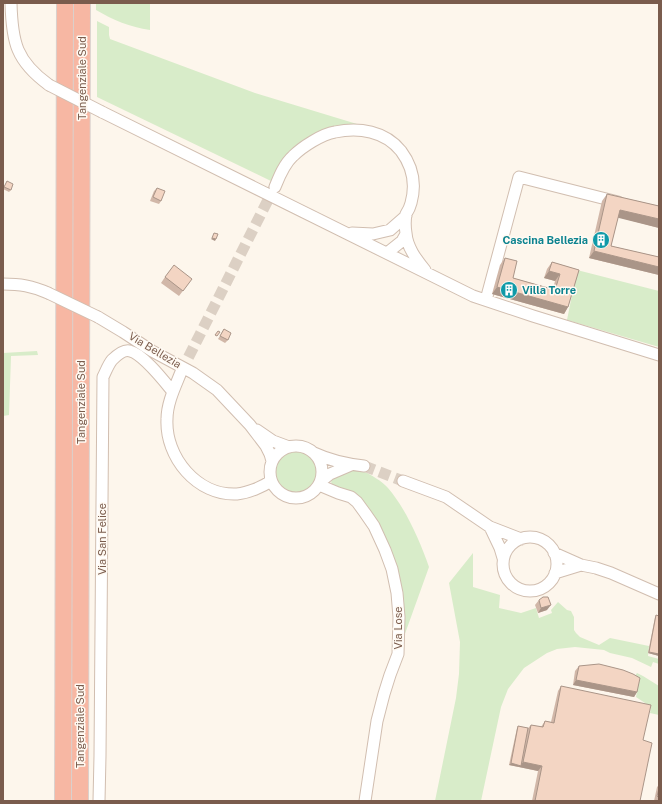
<svg xmlns="http://www.w3.org/2000/svg" width="662" height="804" viewBox="0 0 662 804" font-family="'Public Sans',sans-serif">
<rect width="100%" height="100%" fill="#fdf6ec"/>
<!-- green -->
<path fill="#d8ecc9" d="M 96,3 L 150,3 L 150,30 C 130,27 113,20 96,10 Z
M 97,21 L 109,27 L 109,35 L 110,39 L 255,93 L 357,124 C 335,126 310,132 294,148 C 284,157 277,169 271,181 L 97,97 Z
M 577,270 L 659,291 L 659,347 L 567,320 Z
M 37,351 L 38,355 L 11,356 L 9,415 L 3,416 L 3,353 Z
M270 472a26 26 0 1 1 52 0a26 26 0 1 1-52 0Z
M 344,468 C 350,469 358,468 363,471 C 371,475 382,481 388,488 C 406,509 420,541 429,567 L 402,642 L 402,617 L 376,524 L 334,487 L 331,482 L 333,478 Z
M 473,553 L 473,587 L 500,595 L 499,608 L 521,613 L 536,608 L 539,618 L 552,613 L 551,610 L 558,602 L 567,610 L 571,611 L 574,617 L 574,630 L 576,633 L 580,637 L 599,645 L 610,638 L 649,646 L 648,656 L 659,659 L 659,664 L 653,662 L 651,667 L 632,658 L 610,653 L 604,650 L 575,647 L 557,649 L 547,653 L 524,668 L 508,689 L 501,707 L 481,801 L 435,801 L 456,698 L 459,674 L 460,642 L 449,583 Z
M 637,673 L 643,676 L 659,686 L 659,715 L 650,713 L 651,707 L 636,697 L 639,682 L 633,679 Z"/>
<g fill="none" stroke-linecap="round" stroke-linejoin="round">
<!-- minor-tunnel -->
<path stroke="#dcd0c4" stroke-width="11" stroke-dasharray="11 5.5" stroke-linecap="butt" d="M 181,372 L 274,188
M 364,466 L 403,481"/>
<!-- minor casing -->
<g stroke="#d1beb0" stroke-width="13">
<path id="minor" d="M 11,3 C 12,42 16,61 49,85
M 102,112 L 473,296 L 533,316 L 659,355
M 275,187 C 279,177 284,164 293,156 C 302,147 322,134 335,132 C 359,127 385,131 401,151 C 413,167 416,185 411,203 C 410,207 408,211 406,214 C 405,220 405,227 406,233 C 407,247 416,259 425,270
M 352,233 L 373,234 L 390,230 L 406,216
M 387,253 L 402,241 L 406,234
M 3,284 C 20,284 32,286 48,293
M 486,300 L 519,177 L 618,202
M 98,317 L 123,332 L 152,351 L 193,373 L 217,390 L 250,425 L 266,446 L 270,454 L 272,461
M 181,372 C 175,387 167,403 167,419 C 165,457 197,496 237,494 C 248,493 262,487 271,481
M 257,430 L 273,441 L 289,447
M270 472a26 26 0 1 1 52 0a26 26 0 1 1-52 0Z
M 314,453 C 331,461 345,464 364,466
M 403,481 L 446,497 L 490,527 L 521,539
M 320,482 L 330,474 L 351,465
M 319,485 L 338,493 L 351,497 L 357,502 L 365,513 L 374,526 L 385,550 L 392,569 L 397,593 L 399,617 L 398,654 L 390,675 L 384,694 L 377,721 L 365,801
M 490,527 L 500,548 L 503,558
M503 564a27 27 0 1 1 54 0a27 27 0 1 1-54 0Z
M 554,553 L 581,565 L 596,568 L 611,573 L 659,594
M 555,573 L 581,565
M 99,801 L 100,756 L 103,377 C 106,371 108,365 112,360 C 116,356 124,349 130,351 C 143,354 164,381 173,392"/>
</g>
<!-- highway casing -->
<g stroke="#dad1cd" stroke-width="18">
<path id="highway" d="M 63,801 L 65,3
M 80,801 L 82,3"/>
</g>
<!-- minor -->
<use href="#minor" stroke="#fff" stroke-width="11"/>
<!-- highway -->
<use href="#highway" stroke="#f7b7a3" stroke-width="16"/>
<!-- minor-bridge casing -->
<g stroke="#d1beb0" stroke-width="13" stroke-linecap="butt">
<path id="minor-bridge" d="M 49,85 L 102,112
M 48,293 L 98,317"/>
</g>
<!-- minor-bridge -->
<use href="#minor-bridge" stroke="#fff" stroke-width="11"/>
</g>
<!-- wall -->
<path fill="#d1b7a8" d="M 7,181 L 11,190 L 9,192 L 3,189 Z
M 157,188 L 161,201 L 159,204 L 150,201 L 154,191 Z
M 607,194 L 659,206 L 659,228 L 618,217 L 611,246 L 659,257 L 659,275 L 589,258 L 602,201 Z
M 505,258 L 513,278 L 553,289 L 555,281 L 544,278 L 547,269 L 552,262 L 579,270 L 568,307 L 564,314 L 492,294 L 500,265 Z
M 165,277 L 188,284 L 179,296 L 161,283 Z
M 224,329 L 228,340 L 225,343 L 218,339 Z
M 539,600 L 547,610 L 538,613 L 535,605 Z
M 656,615 L 659,656 L 648,653 L 655,617 Z
M 579,666 L 637,692 L 634,697 L 573,685 L 575,671 Z
M 561,686 L 643,740 L 640,801 L 532,801 L 538,771 L 509,765 L 517,728 L 518,726 L 528,728 L 531,725 L 541,727 L 545,721 L 551,722 L 558,691 Z
M 659,785 L 659,801 L 654,801 L 657,787 Z"/>
<!-- shaded-wall -->
<path fill="#aa9588" d="M 620,210 L 659,219 L 659,228 L 615,217 Z
M 212,238 L 216,239 L 215,241 L 211,239 Z
M 594,251 L 659,267 L 659,275 L 589,258 Z
M 549,271 L 560,274 L 555,281 L 544,278 Z
M 497,287 L 568,307 L 564,314 L 492,294 Z
M 551,605 L 547,610 L 538,613 L 541,608 Z
M 649,652 L 659,654 L 659,656 L 648,653 Z
M 576,680 L 637,692 L 634,697 L 573,685 Z
M 523,762 L 542,766 L 538,771 L 519,767 Z
M 511,763 L 521,766 L 519,767 L 509,765 Z"/>
<!-- building -->
<path fill="#f3d5c3" stroke="#aa9588" d="M 7,181 L 13,184 L 11,190 L 4,187 Z
M 157,188 L 165,191 L 161,201 L 153,197 Z
M 607,194 L 659,206 L 659,219 L 620,210 L 611,246 L 659,257 L 659,267 L 594,251 Z
M 214,233 L 218,234 L 216,239 L 212,238 Z
M 505,258 L 517,261 L 513,278 L 555,290 L 560,274 L 549,271 L 552,262 L 579,270 L 568,307 L 497,287 Z
M 174,265 L 192,279 L 183,291 L 165,277 Z
M 224,329 L 231,333 L 228,340 L 220,336 Z
M 218,331 L 220,332 L 217,336 L 215,335 Z
M 543,597 L 548,597 L 551,605 L 541,608 L 539,600 Z
M 656,615 L 659,616 L 659,654 L 649,652 Z
M 599,664 L 623,670 L 633,674 L 640,678 L 637,692 L 576,680 L 579,666 Z
M 561,686 L 651,705 L 643,740 L 652,743 L 640,801 L 535,801 L 542,766 L 523,762 L 531,725 L 543,727 L 545,721 L 554,723 Z
M 518,726 L 528,728 L 521,766 L 511,763 Z
M 659,789 L 659,798 L 657,796 Z"/>
<!-- icons -->
<defs>
<g id="building-disc" transform="scale(0.9)"><circle r="9.5" fill="#0f9aa8" stroke="#fffaf3"/><path d="M-4-6H4V6H1V3H-1V6H-4ZM-2.5-4.3h1.7v1.8h-1.7ZM.8-4.3h1.7v1.8H.8ZM-2.5-1h1.7V.8h-1.7ZM.8-1h1.7V.8H.8Z" fill="#fff"/></g>
</defs>
<g fill-rule="evenodd">
<use href="#building-disc" x="601" y="240"/>
<use href="#building-disc" x="509" y="290"/>
</g>
<g text-anchor="middle" stroke-width="3" stroke-linejoin="round" paint-order="stroke">
<!-- street labels -->
<g font-size="11" fill="#7a5c4d" stroke="#fffaf3">
<text transform="translate(82 78) rotate(-90)" y="4">Tangenziale Sud</text>
<text transform="translate(155 350) rotate(31)" y="4">Via Bellezia</text>
<text transform="translate(81 402) rotate(-90)" y="4">Tangenziale Sud</text>
<text transform="translate(102 539) rotate(-90)" y="4">Via San Felice</text>
<text transform="translate(398 628) rotate(-90)" y="4">Via Lose</text>
<text transform="translate(80 726) rotate(-90)" y="4">Tangenziale Sud</text>
</g>
<!-- culture labels -->
<g font-size="11" font-weight="bold" fill="#0d838f" stroke="#fffaf3" text-anchor="end">
<text x="588" y="244">Cascina Bellezia</text>
<text x="522" y="294" text-anchor="start">Villa Torre</text>
</g>
</g>
<!-- border -->
<rect width="662" height="804" fill="none" stroke="#7a5c4d" stroke-width="8"/>
</svg>
